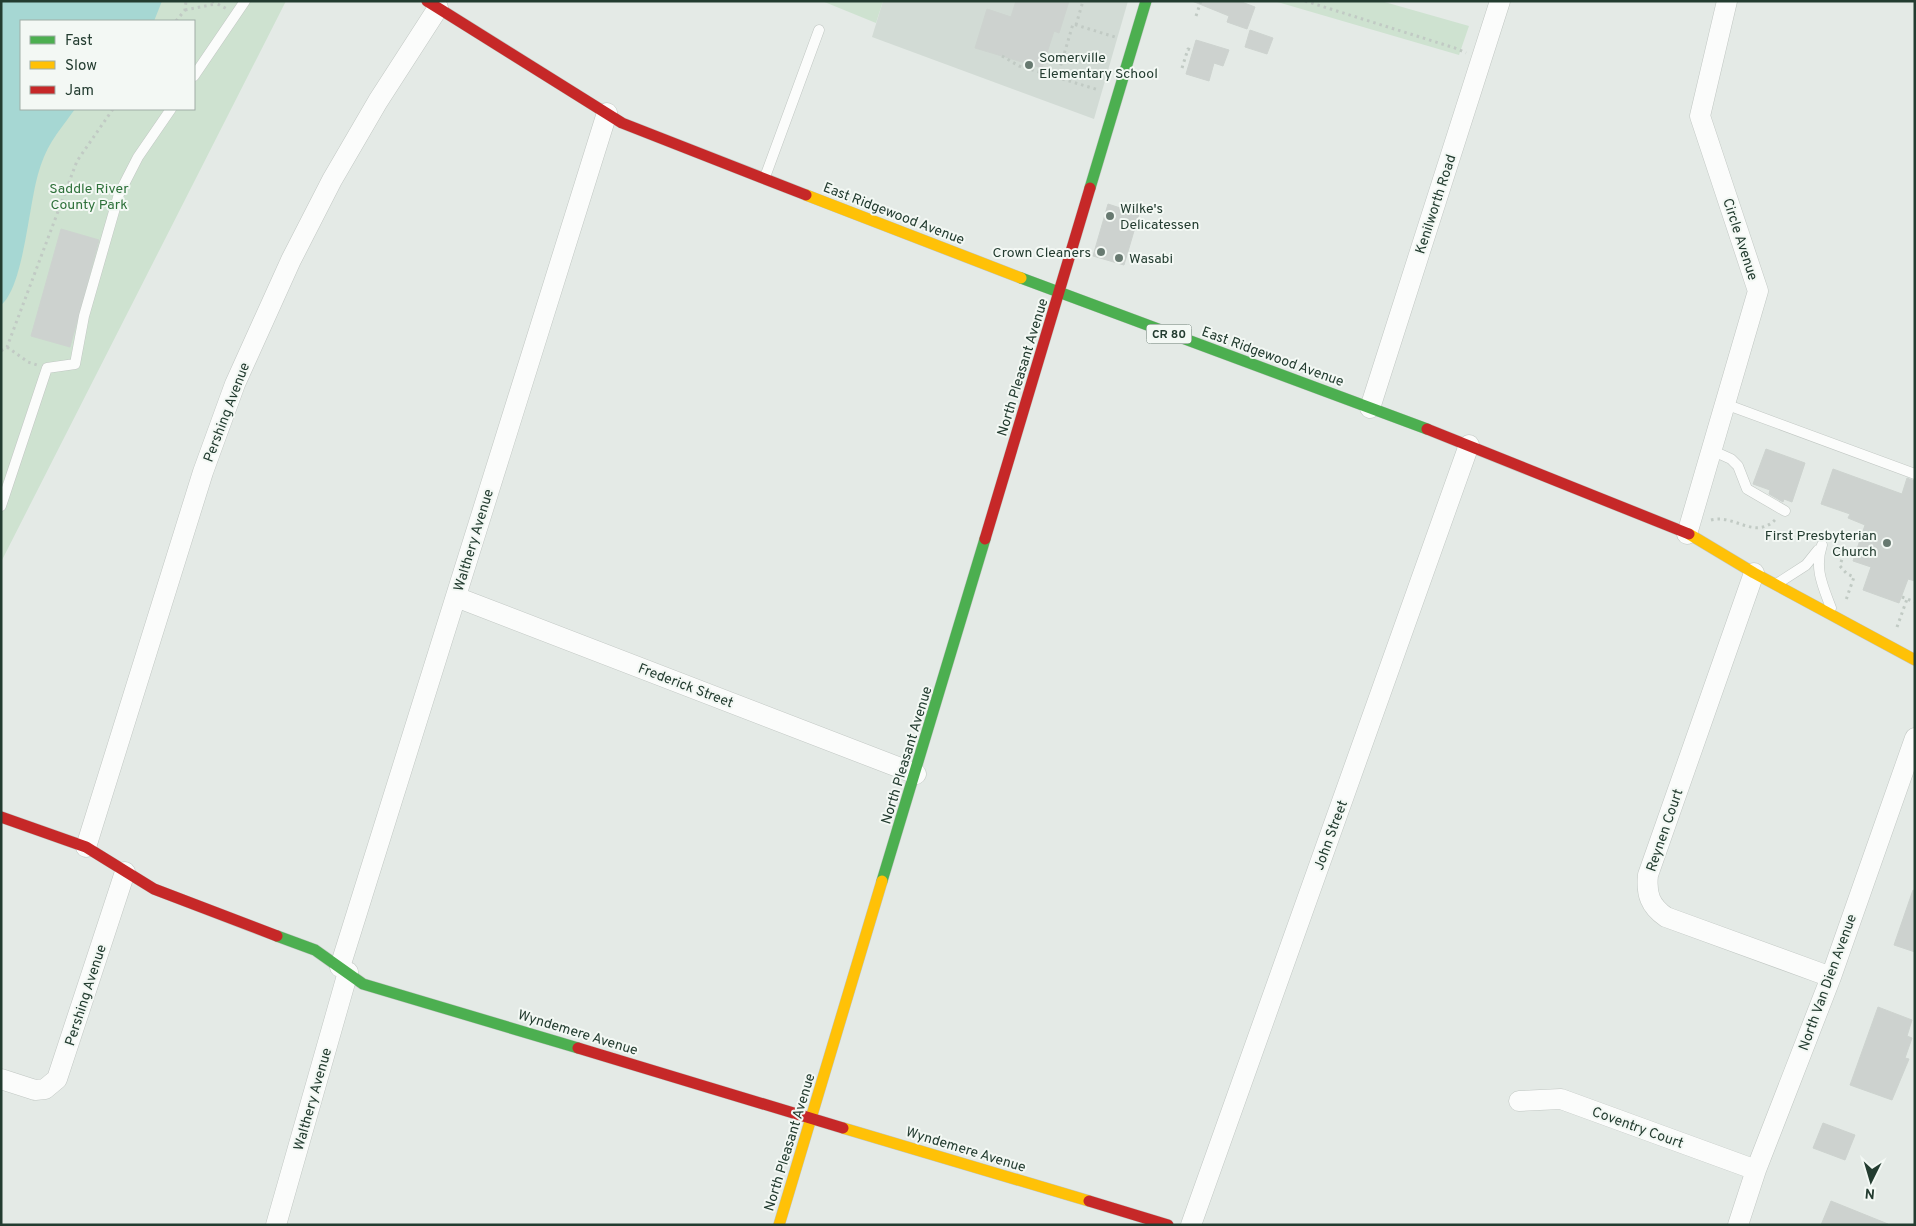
<svg xmlns="http://www.w3.org/2000/svg" width="1916" height="1226" viewBox="0 0 1916 1226" font-family="Overpass,sans-serif">
<rect width="100%" height="100%" fill="#e4eae6"/>
<!-- built -->
<path fill="#d2dbd5" d="M 883,1 L 1128,1 L 1094,119 L 872,37 Z"/>
<!-- green -->
<path fill="#cee2d0" fill-rule="evenodd" d="M 1,1 L 286,1 L 1,562 ZM 21,21 L 194,21 L 194,109 L 21,109 Z
M 822,1 L 883,1 L 876,23 Z
M 1274,1 L 1381,1 L 1469,26 L 1459,55 Z"/>
<!-- water -->
<path fill="#a6d7d3" d="M 1,1 L 162,1 L 154,21 L 21,21 L 21,109 L 75,109 C 58,133 48,142 39,171 C 29,201 24,287 1,305 Z"/>
<!-- building -->
<path fill="#cdd2cf" stroke="#cdd3cf" d="M 1016,1 L 1069,1 L 1059,33 L 1054,31 L 1042,68 L 975,48 L 987,9 L 1011,17 Z
M 1192,1 L 1239,1 L 1255,7 L 1247,29 L 1227,22 L 1229,16 Z
M 1250,30 L 1273,38 L 1267,54 L 1245,47 Z
M 1196,40 L 1229,50 L 1223,66 L 1214,63 L 1209,81 L 1186,74 Z
M 1108,204 L 1139,214 L 1124,265 L 1093,256 Z
M 61,229 L 99,240 L 70,347 L 31,336 Z
M 1766,449 L 1805,463 L 1792,502 L 1784,499 L 1783,502 L 1769,494 L 1770,490 L 1753,484 Z
M 1833,469 L 1902,494 L 1907,478 L 1915,481 L 1915,581 L 1908,579 L 1899,603 L 1863,590 L 1871,567 L 1853,561 L 1865,525 L 1848,518 L 1850,514 L 1821,504 Z
M 1913,890 L 1915,891 L 1915,952 L 1894,945 Z
M 1878,1007 L 1912,1020 L 1907,1036 L 1912,1038 L 1905,1058 L 1909,1059 L 1892,1100 L 1850,1085 Z
M 1823,1123 L 1855,1135 L 1845,1160 L 1813,1148 Z
M 1831,1201 L 1888,1224 L 1888,1225 L 1821,1225 Z"/>
<g fill="none" stroke-linecap="round" stroke-linejoin="round">
<!-- lane casing -->
<g stroke="#c1c7c3" stroke-width="11">
<path id="lane" d="M 194,76 L 245,1
M 765,177 L 819,30
M 1725,404 L 1915,474
M 1711,450 L 1731,459 L 1738,466 L 1747,489 L 1785,511
M 1,506 L 47,368 L 75,364 L 84,316 L 119,194 L 138,157 L 171,109
M 1822,545 C 1814,569 1823,586 1831,608
M 1778,583 L 1806,565 L 1818,550"/>
</g>
<!-- street casing -->
<g stroke="#c1c7c3" stroke-width="21">
<path id="street" d="M 1370,408 L 1500,1
M 1687,534 L 1758,291 L 1700,116 L 1727,1
M 1754,573 L 1648,875 C 1646,894 1650,906 1666,917 L 1831,977
M 456,597 L 916,774
M 86,847 L 203,472 L 235,384 L 291,260 L 332,180 L 378,101 L 438,8
M 340,967 L 607,113
M 1,1079 L 35,1090 L 45,1089 L 57,1079 L 125,872
M 1519,1101 L 1561,1099 L 1756,1170
M 276,1225 L 348,972
M 1191,1225 L 1469,445
M 1738,1225 L 1756,1170 L 1831,977 L 1915,738"/>
</g>
<!-- fast casing -->
<g stroke="#c0c7c3" stroke-width="12">
<path id="fast" d="M 1090,188 L 1146,1
M 1021,278 L 1427,429
M 882,881 L 985,539
M 277,936 L 315,950 L 363,984 L 578,1048"/>
</g>
<!-- slow casing -->
<g stroke="#c0c7c3" stroke-width="12">
<path id="slow" d="M 806,195 L 1021,278
M 1689,534 L 1754,573 L 1915,660
M 843,1128 L 1089,1201
M 779,1225 L 882,881"/>
</g>
<!-- jam casing -->
<g stroke="#c0c7c3" stroke-width="12">
<path id="jam" d="M 427,1 L 622,123 L 806,195
M 1427,429 L 1689,534
M 985,539 L 1090,188
M 1,817 L 86,847 L 154,889 L 277,936
M 578,1048 L 843,1128
M 1089,1201 L 1168,1225"/>
</g>
<!-- path -->
<path stroke="#c1cac4" stroke-width="3" stroke-dasharray="2.5 4" stroke-linecap="butt" d="M 212,1 L 227,9
M 1305,1 L 1455,48 L 1466,53
M 185,10 L 215,4
M 1196,16 L 1201,1
M 176,21 L 185,10 L 186,1
M 1076,25 L 1083,1
M 1002,56 L 1019,66 L 1099,90
M 1182,68 L 1188,49 L 1193,51
M 1057,78 L 1073,24 L 1115,37
M 7,347 L 28,362 L 37,365
M 1,351 L 7,347 L 77,161 L 113,109
M 1711,520 C 1735,514 1754,540 1775,520
M 1833,549 L 1844,552 L 1840,566 L 1847,574 L 1854,577 L 1846,600
M 1902,597 L 1915,602
M 1897,627 L 1907,599"/>
<!-- lane -->
<use href="#lane" stroke="#fbfcfb" stroke-width="10"/>
<!-- street -->
<use href="#street" stroke="#fbfcfb" stroke-width="20"/>
<!-- fast -->
<use href="#fast" stroke="#4caf50" stroke-width="11"/>
<!-- slow -->
<use href="#slow" stroke="#ffc107" stroke-width="11"/>
<!-- jam -->
<use href="#jam" stroke="#c62828" stroke-width="11"/>
</g>
<!-- markers -->
<g fill="#677970" stroke="#f3f8f4" stroke-width="2">
<circle cx="1029" cy="65" r="5"/>
<circle cx="1110" cy="216" r="5"/>
<circle cx="1101" cy="252" r="5"/>
<circle cx="1119" cy="258" r="5"/>
<circle cx="1887" cy="543" r="5"/>
</g>
<g text-anchor="middle" stroke-width="4" stroke-linejoin="round" paint-order="stroke">
<!-- shield labels -->
<rect fill="#f3f8f4" stroke="#61746b" stroke-width="1" x="1146.5" y="324.5" width="45" height="19" rx="4"/>
<g font-size="12" font-weight="bold" fill="#233c30">
<text x="1169" y="338">CR 80</text>
</g>
<!-- poi labels -->
<g font-size="14" fill="#233c30" stroke="#f3f8f4" text-anchor="start">
<text x="1039" y="62">Somerville<tspan x="1039" dy="16">Elementary School</tspan></text>
<text x="1120" y="213">Wilke's<tspan x="1120" dy="16">Delicatessen</tspan></text>
<text x="1091" y="257" text-anchor="end">Crown Cleaners</text>
<text x="1129" y="263">Wasabi</text>
<text x="1877" y="540" text-anchor="end">First Presbyterian<tspan x="1877" dy="16">Church</tspan></text>
</g>
<!-- park labels -->
<g font-size="14" fill="#2e713a" stroke="#f3f8f4">
<text x="89" y="193">Saddle River<tspan x="89" dy="16">County Park</tspan></text>
</g>
<!-- street labels -->
<g font-size="14" fill="#233c30" stroke="#f3f8f4">
<text transform="translate(1435 204) rotate(-72)" y="5">Kenilworth Road</text>
<text transform="translate(894 213) rotate(21)" y="5">East Ridgewood Avenue</text>
<text transform="translate(1741 239) rotate(72)" y="5">Circle Avenue</text>
<text transform="translate(1273 356) rotate(20)" y="5">East Ridgewood Avenue</text>
<text transform="translate(1022 367) rotate(-73)" y="5">North Pleasant Avenue</text>
<text transform="translate(226 412) rotate(-69)" y="5">Pershing Avenue</text>
<text transform="translate(473 540) rotate(-73)" y="5">Walthery Avenue</text>
<text transform="translate(686 685) rotate(21)" y="5">Frederick Street</text>
<text transform="translate(906 755) rotate(-73)" y="5">North Pleasant Avenue</text>
<text transform="translate(1664 830) rotate(-71)" y="5">Reynen Court</text>
<text transform="translate(1330 835) rotate(-70)" y="5">John Street</text>
<text transform="translate(1827 982) rotate(-70)" y="5">North Van Dien Avenue</text>
<text transform="translate(85 995) rotate(-72)" y="5">Pershing Avenue</text>
<text transform="translate(578 1032) rotate(17)" y="5">Wyndemere Avenue</text>
<text transform="translate(312 1099) rotate(-74)" y="5">Walthery Avenue</text>
<text transform="translate(1638 1127) rotate(20)" y="5">Coventry Court</text>
<text transform="translate(789 1142) rotate(-73)" y="5">North Pleasant Avenue</text>
<text transform="translate(966 1149) rotate(17)" y="5">Wyndemere Avenue</text>
</g>
</g>
<!-- border -->
<rect width="1916" height="1226" fill="none" stroke="#233c30" stroke-width="5"/>
<!-- legend -->
<rect x="20" y="20" width="175" height="90" fill="#f3f8f4" stroke="#a0ada6"/>
<rect x="30" y="36" width="25" height="8" fill="#4caf50" stroke="#a0ada6"/>
<text x="65" y="45" font-size="15" fill="#233c30">Fast</text>
<rect x="30" y="61" width="25" height="8" fill="#ffc107" stroke="#a0ada6"/>
<text x="65" y="70" font-size="15" fill="#233c30">Slow</text>
<rect x="30" y="86" width="25" height="8" fill="#c62828" stroke="#a0ada6"/>
<text x="65" y="95" font-size="15" fill="#233c30">Jam</text>
<!-- north arrow -->
<g transform="translate(1871 1181) rotate(185)" stroke="#f3f8f4" stroke-width="4" paint-order="stroke">
<path d="M0-4L9 19L0 12L-9 19Z" fill="#233c30"/>
<text y="-8" font-size="14" font-weight="bold" text-anchor="middle" fill="#233c30">N</text>
</g>
</svg>
